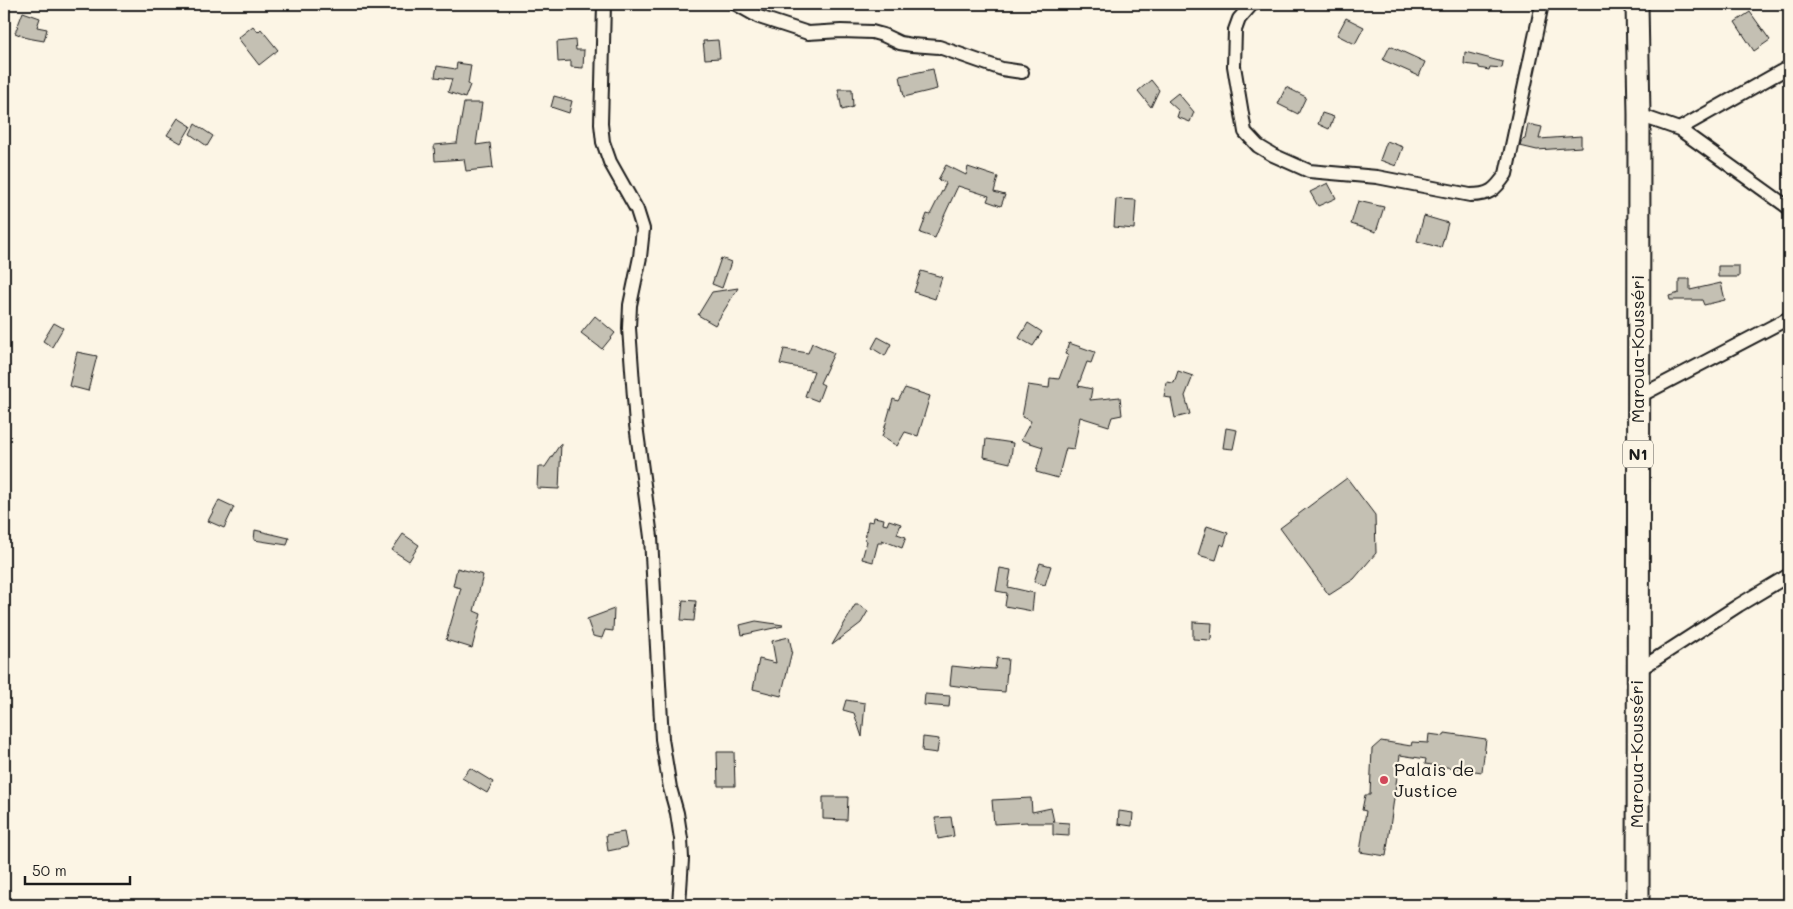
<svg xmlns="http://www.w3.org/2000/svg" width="1793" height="909" viewBox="0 0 1793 909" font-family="Mali,sans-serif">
<rect width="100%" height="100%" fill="#fcf5e5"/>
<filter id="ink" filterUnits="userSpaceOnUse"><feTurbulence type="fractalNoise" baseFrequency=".02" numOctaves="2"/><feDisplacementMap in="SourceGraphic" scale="10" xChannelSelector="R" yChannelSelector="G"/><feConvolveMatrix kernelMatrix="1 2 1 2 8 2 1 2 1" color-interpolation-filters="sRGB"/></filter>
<g filter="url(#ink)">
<!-- building -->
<path fill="#c4c0b3" stroke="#1c1c1c" d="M 23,12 L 40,18 L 37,27 L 47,29 L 44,41 L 27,38 L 15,33 Z
M 1750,12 L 1770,40 L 1754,51 L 1735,22 Z
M 1346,18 L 1364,27 L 1355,44 L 1337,35 Z
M 253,26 L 258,32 L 261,29 L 278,50 L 259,65 L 238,38 Z
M 575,40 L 576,50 L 584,50 L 583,68 L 571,67 L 571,61 L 558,62 L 557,42 Z
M 718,40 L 720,58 L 705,59 L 703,41 Z
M 1390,46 L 1425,62 L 1419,76 L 1383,60 Z
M 1465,52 L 1503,62 L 1502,68 L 1490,67 L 1489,70 L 1479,68 L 1479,66 L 1464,64 Z
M 457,63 L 471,65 L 468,84 L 470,85 L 465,98 L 448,92 L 452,79 L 435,77 L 437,66 L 456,69 Z
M 933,69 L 937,89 L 904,97 L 900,76 Z
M 1151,80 L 1159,90 L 1151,107 L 1138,91 Z
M 1286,87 L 1306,97 L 1298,114 L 1278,104 Z
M 838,89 L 852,89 L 853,107 L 842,110 Z
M 1178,93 L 1194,112 L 1190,122 L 1177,117 L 1179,111 L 1168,101 Z
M 554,96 L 572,101 L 569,113 L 551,107 Z
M 464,103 L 482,103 L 476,145 L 490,143 L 493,168 L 466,171 L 464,159 L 435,161 L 434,145 L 457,143 Z
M 1322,113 L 1334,117 L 1329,129 L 1318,124 Z
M 178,118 L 191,126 L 181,143 L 167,135 Z
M 195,124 L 213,136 L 207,146 L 190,134 Z
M 1528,124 L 1542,127 L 1539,139 L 1581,136 L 1581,147 L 1537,150 L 1520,146 L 1522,140 L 1525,139 Z
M 1387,141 L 1403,147 L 1396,166 L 1380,160 Z
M 946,165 L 966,175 L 968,167 L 998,177 L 994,192 L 1005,195 L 1001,206 L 987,201 L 989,196 L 958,186 L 945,214 L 935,238 L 920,233 L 927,214 L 930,215 L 946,183 L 938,180 Z
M 1328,183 L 1336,198 L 1318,206 L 1310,192 Z
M 1116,199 L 1136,200 L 1134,229 L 1114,227 Z
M 1358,201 L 1384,207 L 1376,232 L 1351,224 Z
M 1424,216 L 1448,223 L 1441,248 L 1417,241 Z
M 721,258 L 731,262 L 722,288 L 712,284 Z
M 1718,266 L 1739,266 L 1739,277 L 1718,277 Z
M 921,271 L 942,277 L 935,299 L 914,292 Z
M 1679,279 L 1690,279 L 1690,290 L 1721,283 L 1725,300 L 1704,305 L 1702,300 L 1670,300 L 1669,296 L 1679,293 Z
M 738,288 L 715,325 L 698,315 L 712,292 Z
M 595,316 L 615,333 L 602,349 L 581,333 Z
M 54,323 L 63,328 L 52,347 L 43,341 Z
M 1028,323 L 1042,332 L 1033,346 L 1019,338 Z
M 878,337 L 891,344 L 885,356 L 872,348 Z
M 812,343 L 834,353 L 820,383 L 824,385 L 818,401 L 805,396 L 814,371 L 780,364 L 784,349 L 808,353 Z
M 1069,343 L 1095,352 L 1091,363 L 1087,362 L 1078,386 L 1092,389 L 1090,400 L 1120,397 L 1122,415 L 1112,417 L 1109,426 L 1080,417 L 1074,449 L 1066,448 L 1058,478 L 1036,472 L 1043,447 L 1021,440 L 1031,421 L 1022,417 L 1028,385 L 1049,388 L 1050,378 L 1059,379 L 1068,355 L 1065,354 Z
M 77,352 L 97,356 L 88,391 L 69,386 Z
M 1178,371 L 1193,376 L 1185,396 L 1190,414 L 1175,418 L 1171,398 L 1164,397 L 1166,382 L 1174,383 Z
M 905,388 L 930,396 L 918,436 L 905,432 L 897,446 L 882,437 L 893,399 L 898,401 Z
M 1226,428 L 1237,430 L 1233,449 L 1223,448 Z
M 986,439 L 1013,443 L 1010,463 L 984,457 Z
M 561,443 L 559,489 L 537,488 L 538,467 L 545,467 Z
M 1347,478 L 1375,515 L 1376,553 L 1354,579 L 1329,595 L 1280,528 Z
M 219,500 L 234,507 L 224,528 L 208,521 Z
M 874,517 L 884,519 L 883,524 L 887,525 L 889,520 L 901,524 L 897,534 L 906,537 L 902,548 L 882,540 L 882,543 L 878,543 L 873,562 L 862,559 L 867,541 L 865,540 L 868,521 L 873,522 Z
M 1207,526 L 1228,533 L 1224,546 L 1221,544 L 1216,560 L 1198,555 Z
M 255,530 L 289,538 L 287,545 L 254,540 Z
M 403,534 L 419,545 L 409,561 L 392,550 Z
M 1040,563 L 1051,566 L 1045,585 L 1034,582 Z
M 457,568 L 483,575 L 474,611 L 481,614 L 472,648 L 446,640 L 461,588 L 453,586 Z
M 1000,568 L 1011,570 L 1008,587 L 1034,593 L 1032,611 L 1005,606 L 1007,593 L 996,591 Z
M 683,600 L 696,601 L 694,621 L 681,620 Z
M 855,605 L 859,605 L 868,611 L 861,623 L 832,645 Z
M 614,609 L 613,631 L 605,630 L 602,638 L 593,636 L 587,619 Z
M 756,621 L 783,625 L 783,626 L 742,635 L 740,625 Z
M 1193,622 L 1212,623 L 1211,640 L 1193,639 Z
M 789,637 L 792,651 L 781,696 L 753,689 L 759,659 L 776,663 L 772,641 Z
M 997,658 L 1008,659 L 1005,692 L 979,690 L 979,689 L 950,685 L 952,666 L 980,669 L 980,668 L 995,669 Z
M 925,694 L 950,696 L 949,707 L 924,705 Z
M 846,700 L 865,703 L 862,737 L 854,713 L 843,710 Z
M 1445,733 L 1486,739 L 1482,772 L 1425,764 L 1426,759 L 1400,755 L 1386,856 L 1360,852 L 1366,811 L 1362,810 L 1365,795 L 1370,795 L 1372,749 L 1381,741 L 1411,746 L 1412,742 L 1428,743 L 1429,734 L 1444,736 Z
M 923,737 L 939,739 L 937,753 L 922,751 Z
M 717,752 L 734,752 L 735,786 L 718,786 Z
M 470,768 L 493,782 L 487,793 L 462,778 Z
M 823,797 L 848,797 L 847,820 L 823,819 Z
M 1031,798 L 1032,812 L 1051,808 L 1054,822 L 1069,823 L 1069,836 L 1053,835 L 1053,823 L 1027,823 L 1027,822 L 994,824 L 992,800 Z
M 1119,811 L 1133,813 L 1132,826 L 1118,824 Z
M 951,817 L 954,836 L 938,839 L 935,818 Z
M 624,832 L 627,847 L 608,851 L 606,835 Z"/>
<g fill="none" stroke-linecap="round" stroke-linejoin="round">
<!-- minor casing -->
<g stroke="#1c1c1c" stroke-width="16">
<path id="minor" d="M 604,4 L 601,124 L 603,142 L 610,162 L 637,210 L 643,229 L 640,257 L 630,305 L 629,328 L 636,425 L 651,537 L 662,739 L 670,788 L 677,813 L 681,839 L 682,859 L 679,905
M 736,4 L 759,17 L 808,33 L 841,31 L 872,32 L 883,35 L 900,43 L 912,45 L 939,47 L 1002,69 L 1022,72
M 1252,4 L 1239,19 L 1235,30 L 1234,66 L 1245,132 L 1258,146 L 1273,155 L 1309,171 L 1377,177 L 1470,195 C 1490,195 1495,190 1506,174 L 1542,4
M 1639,115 L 1679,129 L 1789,67
M 1679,129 L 1789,208
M 1638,397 L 1789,318
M 1637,671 L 1739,605 L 1789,575"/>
</g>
<!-- trunk casing -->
<g stroke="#1c1c1c" stroke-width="25">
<path id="trunk" d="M 1637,4 L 1639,115 L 1638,905"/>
</g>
<!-- minor -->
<use href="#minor" stroke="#fcf5e5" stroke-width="12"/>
<!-- trunk -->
<use href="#trunk" stroke="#fcf5e5" stroke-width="21"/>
</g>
</g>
<!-- markers -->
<circle fill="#d1495b" stroke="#fcf5e5" stroke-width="2" cx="1384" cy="780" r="5"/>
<g text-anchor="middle" stroke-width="4.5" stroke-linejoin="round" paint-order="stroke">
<!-- shield labels -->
<rect fill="#fcf5e5" stroke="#5f5d58" stroke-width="1" x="1623" y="440.5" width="30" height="27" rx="4"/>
<g font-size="16" font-weight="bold" fill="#1c1c1c">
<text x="1638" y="460">N1</text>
</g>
<!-- street labels -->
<g font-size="18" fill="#1c1c1c" stroke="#fcf5e5">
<text transform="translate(1638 349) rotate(-90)" y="6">Maroua-Kousséri</text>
<text transform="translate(1637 754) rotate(-90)" y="6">Maroua-Kousséri</text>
</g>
<!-- poi labels -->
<g font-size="18" fill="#1c1c1c" stroke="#fcf5e5" text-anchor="start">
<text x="1394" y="776">Palais de<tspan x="1394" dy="21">Justice</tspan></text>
</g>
</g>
<!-- margin -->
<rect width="1793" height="909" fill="none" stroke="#fcf5e5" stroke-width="20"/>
<rect x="10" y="10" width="1773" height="889" fill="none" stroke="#1c1c1c" stroke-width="2" filter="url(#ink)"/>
<!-- scale -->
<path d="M25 876v8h105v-8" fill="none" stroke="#1c1c1c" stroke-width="2.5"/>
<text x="32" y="876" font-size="15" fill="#1c1c1c" stroke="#fcf5e5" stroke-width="4" paint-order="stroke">50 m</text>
</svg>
